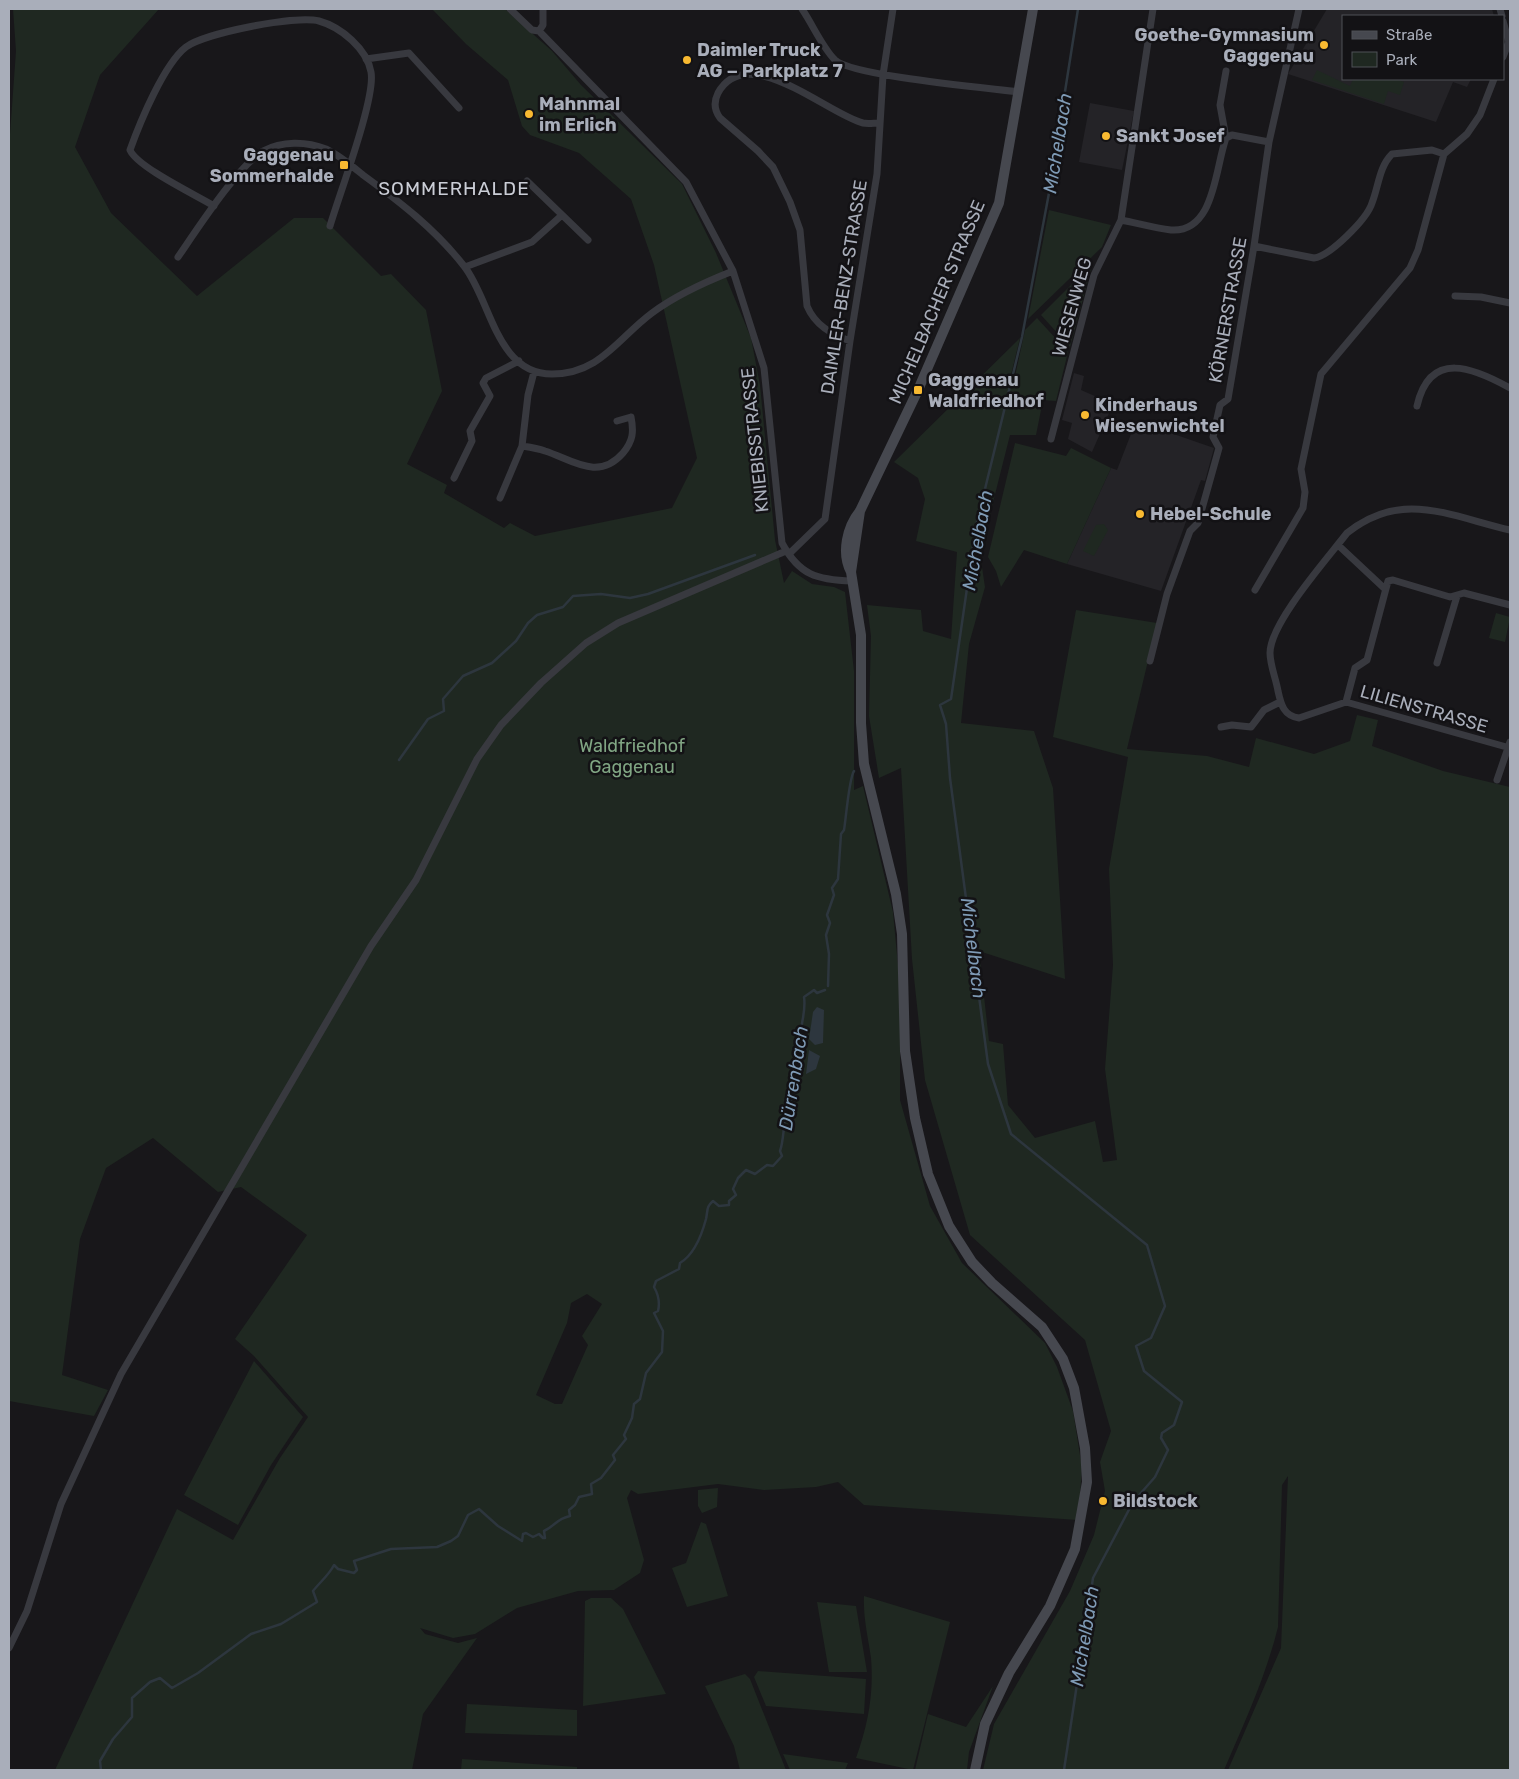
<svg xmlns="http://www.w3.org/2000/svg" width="1519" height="1779" viewBox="0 0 1519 1779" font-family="Rubik,sans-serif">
<rect width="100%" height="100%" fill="#18171a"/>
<!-- built -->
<path fill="#242327" d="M 1327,9 L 1492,9 L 1494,16 L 1343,16 L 1343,79 L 1471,79 L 1467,87 L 1453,82 L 1436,122 L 1288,74 Z
M 1090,103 L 1134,111 L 1122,170 L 1079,162 Z
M 1074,373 L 1084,376 L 1081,390 L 1113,404 L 1092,452 L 1068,439 L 1072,423 L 1062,420 Z
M 1136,421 L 1214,448 L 1205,481 L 1201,480 L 1161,591 L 1067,564 L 1111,468 L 1117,470 Z"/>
<!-- green -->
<path fill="#1f2821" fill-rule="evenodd" d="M 13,9 L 159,9 L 100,75 L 75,147 L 111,213 L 197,296 L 294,218 L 323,218 L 381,276 L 391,274 L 426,310 L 442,391 L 407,464 L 447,485 L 444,493 L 504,528 L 510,523 L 535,536 L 672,508 L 697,458 L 654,265 L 631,199 L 579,153 L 530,135 L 522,126 L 508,80 L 466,44 L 432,9 L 505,9 L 552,51 L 581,85 L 682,184 L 716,253 L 751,338 L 760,385 L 775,540 L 784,583 L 792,571 L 812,584 L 834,587 L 845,592 L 854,671 L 854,790 L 863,786 L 893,912 L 900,987 L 900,1100 L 930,1206 L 962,1263 L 1045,1343 L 1057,1367 L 1073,1411 L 1082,1468 L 1078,1520 L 864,1505 L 838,1482 L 816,1487 L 764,1490 L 718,1484 L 638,1494 L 631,1490 L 627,1498 L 644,1560 L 640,1573 L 614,1590 L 578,1591 L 517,1608 L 475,1634 L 453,1638 L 420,1628 L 425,1634 L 458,1643 L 477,1638 L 423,1714 L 412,1770 L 55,1770 L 177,1509 L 233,1540 L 280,1458 L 308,1417 L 254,1356 L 235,1339 L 307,1235 L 241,1187 L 218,1192 L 153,1138 L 106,1168 L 80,1239 L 62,1375 L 108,1390 L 94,1416 L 9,1401 L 9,148 L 16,51 ZM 587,1294 L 602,1304 L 582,1336 L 588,1345 L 562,1404 L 555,1404 L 536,1395 L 567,1323 L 571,1303 Z
M 1317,70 L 1350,86 L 1353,79 L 1395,79 L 1404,82 L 1400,95 L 1388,91 L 1384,104 L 1312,80 Z
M 1049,210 L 1111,225 L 1102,247 L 1028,319 Z
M 1089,267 L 1091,269 L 1070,347 L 1041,315 Z
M 1037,318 L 1068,352 L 1056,401 L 1043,400 L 1036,435 L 1010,435 L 980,554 L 985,587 L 969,644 L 961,723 L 1034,731 L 1053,788 L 1065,979 L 979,951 L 989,1041 L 1003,1044 L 1008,1105 L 1035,1138 L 1095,1121 L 1103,1162 L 1117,1160 L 1105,1069 L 1113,965 L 1109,869 L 1128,757 L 1053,737 L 1076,610 L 1157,623 L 1127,749 L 1207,756 L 1249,767 L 1256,738 L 1314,754 L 1350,741 L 1357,715 L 1378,720 L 1372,746 L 1443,771 L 1510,787 L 1510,1770 L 1228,1770 L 1281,1648 L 1288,1476 L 1282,1485 L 1278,1627 C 1266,1676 1244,1724 1224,1770 L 983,1770 L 994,1724 L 1070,1591 L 1094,1535 L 1105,1491 L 1100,1462 L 1111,1431 L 1085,1340 L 970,1235 L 925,1080 L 912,959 L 901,768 L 879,778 L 869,716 L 871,636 L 867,605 L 921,610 L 923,631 L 951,639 L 957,552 L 916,541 L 925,499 L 918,478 L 894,462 L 1020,338 L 1010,379 L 1014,381 L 1025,330 Z
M 1015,443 L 1066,456 L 1071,448 L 1111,468 L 1067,564 L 1024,550 L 1001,587 L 996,571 L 988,557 Z
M 1104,524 L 1108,530 L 1094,556 L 1083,551 L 1096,525 Z
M 1496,613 L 1510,617 L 1505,642 L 1489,638 Z
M 254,1361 L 303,1417 L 271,1465 L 238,1525 L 184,1495 Z
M 718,1488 L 717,1507 L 702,1513 L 698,1506 L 698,1490 Z
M 701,1522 L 706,1524 L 728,1596 L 687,1607 L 672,1568 L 686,1563 Z
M 864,1596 L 950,1622 L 913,1770 L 856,1758 C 868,1725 874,1693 871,1658 C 868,1637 863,1617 864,1596 Z
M 591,1598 L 611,1598 L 623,1609 L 666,1694 L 583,1706 L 585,1601 Z
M 817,1602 L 856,1606 L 867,1672 L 829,1672 Z
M 758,1671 L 866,1679 L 864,1714 L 766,1706 L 754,1677 Z
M 745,1674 L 750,1679 L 786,1770 L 740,1770 L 734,1746 L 705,1686 Z
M 993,1686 L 969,1752 L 967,1770 L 915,1770 L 928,1714 L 966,1727 Z
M 467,1704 L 577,1710 L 577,1736 L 465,1733 Z
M 783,1754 L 848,1763 L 845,1770 L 790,1770 Z
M 462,1759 L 577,1767 L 577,1770 L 461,1770 Z"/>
<!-- water -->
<path fill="#2d363e" d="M 817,1007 L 824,1010 L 823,1043 L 815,1045 L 809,1039 L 813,1012 Z
M 809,1050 L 820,1056 L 816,1069 L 806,1074 Z"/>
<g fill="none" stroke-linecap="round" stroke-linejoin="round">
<!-- stream -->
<path stroke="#2d363e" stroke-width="2.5" d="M 399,760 L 428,719 L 444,711 L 443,699 L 463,676 L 492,663 L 516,641 L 528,623 L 537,615 L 563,607 L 573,596 L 601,594 L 630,598 L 648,594 L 755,555
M 828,986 L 829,954 L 826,935 L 830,923 L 827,915 L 834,895 L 832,888 L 838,879 L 841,834 L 844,830 C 846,819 849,778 854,771
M 101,1770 L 100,1761 L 113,1739 L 132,1717 L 132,1698 L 150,1682 L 160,1678 L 172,1688 L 198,1673 L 251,1634 L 281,1624 L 317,1602 L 313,1591 C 320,1582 329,1575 334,1565 L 338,1569 L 354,1573 L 357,1570 L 354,1561 L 391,1549 L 437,1547 L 451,1541 L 458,1536 L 468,1515 L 479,1509 L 498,1526 L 522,1541 L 523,1534 L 526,1533 L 533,1537 L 539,1534 L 543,1538 L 545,1538 L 544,1531 C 555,1526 556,1519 570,1516 L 569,1510 L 575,1505 L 579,1497 L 592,1494 L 591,1484 L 601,1478 L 615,1460 L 613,1455 L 626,1439 L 624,1435 L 632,1418 L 634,1404 L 640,1399 L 646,1373 L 662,1352 L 663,1331 L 654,1313 L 658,1311 C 660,1303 658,1294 654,1287 L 656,1281 L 679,1269 L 680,1263 C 695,1254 702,1234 706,1219 C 708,1210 706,1207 713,1201 L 719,1206 L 729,1205 L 729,1201 L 736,1195 L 733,1189 L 738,1178 L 746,1170 L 755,1174 L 767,1165 L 773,1166 L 782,1156 L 780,1151 C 783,1143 785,1119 785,1110 C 793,1105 791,1098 788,1090 L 793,1088 C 788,1075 798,1060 801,1047 C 803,1041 800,1037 801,1031 C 802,1019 806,1010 804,997 L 814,990 L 817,993 L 825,990
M 1064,1770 L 1093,1578 L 1133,1502 L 1155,1477 L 1168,1450 L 1161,1438 L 1162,1433 L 1174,1425 L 1182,1402 L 1144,1371 L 1136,1346 L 1151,1338 L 1165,1306 L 1147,1245 L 1011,1134 L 988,1064 L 950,778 L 946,724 L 940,705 L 951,699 L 976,526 L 1022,337 L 1049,193 L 1078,9"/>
<!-- street -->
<path stroke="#38393f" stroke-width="7" d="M 510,9 L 532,30 L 539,31 L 686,182 L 733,271 L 764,368 L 782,543 C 799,575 817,580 852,581
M 802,9 C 813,25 822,47 835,60 C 852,76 988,88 1019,92
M 1500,9 L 1502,16
M 1503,21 L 1510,46
M 539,31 L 543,25 L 543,9
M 1503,57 L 1508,44
M 366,59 L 409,53 L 459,108
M 1226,71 L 1220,105 L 1226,138
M 527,181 L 588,240
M 214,206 C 196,195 137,167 130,150 C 140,122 164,64 186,47 C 205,33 296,15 319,21 C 341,27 367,49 371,72 C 376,98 339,195 330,226
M 1121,220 C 1137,223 1154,228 1171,230 C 1215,233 1215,168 1226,138 L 1232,135 L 1269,142
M 1254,246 L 1314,258 C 1330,256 1367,219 1372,203 C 1379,185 1379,167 1392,154 L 1432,150 L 1444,154
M 178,257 C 196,231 238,166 263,151 C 282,141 306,141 326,149 C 339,155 352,166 363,175 C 400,202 435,229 464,266 C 491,300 496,374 552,374 C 600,374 618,338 652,313 C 676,295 705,282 733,271
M 465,267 L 532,242 L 562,215
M 1455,296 L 1481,297 L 1510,303
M 850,341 C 831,334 815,325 807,306 L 800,230 L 790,202 L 773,167 L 758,151 L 720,118 C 714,110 714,101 718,93 C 747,40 829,115 863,123 C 868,124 874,123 879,123
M 1417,406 C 1430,349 1474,368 1510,388
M 1051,439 L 1094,275 L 1121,220 L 1153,9
M 522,446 C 529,447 537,448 545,451 C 571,459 598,482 623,453 C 633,441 634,432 631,417 L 617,421
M 454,478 L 472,441 L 470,431 L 490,396 L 483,383 L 486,378 L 519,361
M 500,498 L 522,446 L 528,395 L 534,372
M 1510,530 C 1449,516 1402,489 1347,533 C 1327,559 1270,623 1270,653 C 1270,665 1276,679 1278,691 C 1281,705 1284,716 1299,718 L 1346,702 L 1510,748
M 1338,545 L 1385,589
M 789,554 L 825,519 L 850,341 L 877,174 L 883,75 L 893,9
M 1255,590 L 1303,508 L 1305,492 L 1301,469 L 1321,374 L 1410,268 L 1418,250 L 1444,154 L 1467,134 L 1480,115 L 1494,79
M 1150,661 L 1167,594 L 1190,531 L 1198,523 L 1219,448 L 1213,437 L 1220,405 L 1228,399 L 1254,246 L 1269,142 L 1299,9
M 1437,663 L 1457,596
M 1346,702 L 1355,668 L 1367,660 L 1388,581 L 1393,580 L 1450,597 L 1464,593 L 1510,605
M 1221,727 L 1232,725 L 1251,727 L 1264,710 L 1280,702
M 1497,780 L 1510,742
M 9,1648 L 27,1611 L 61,1504 L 121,1374 L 371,946 L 416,880 L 477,759 L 501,725 L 541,683 L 586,643 L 618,623 L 786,551"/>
<!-- secondary -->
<path stroke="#46484f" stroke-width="10" d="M 860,511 L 851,572 L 861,635 L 861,723 L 864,764 L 896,894 L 902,934 L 905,1051 L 915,1118 L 928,1174 L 949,1226 L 972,1262 L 992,1283 L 1042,1327 L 1063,1359 L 1074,1388 L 1085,1448 L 1087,1482 L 1075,1549 L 1050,1606 L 1009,1673 L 985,1724 L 975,1770
M 851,572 C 841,553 847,527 860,511 L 918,390 L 999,203 L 1033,9"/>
</g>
<!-- markers -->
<g fill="#f8b931" stroke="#131215" stroke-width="2">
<circle cx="1324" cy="45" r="5"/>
<circle cx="687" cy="60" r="5"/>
<circle cx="529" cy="114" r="5"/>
<circle cx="1106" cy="136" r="5"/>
<rect x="339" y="160" width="10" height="10" rx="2.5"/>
<rect x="913" y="385" width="10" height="10" rx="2.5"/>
<circle cx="1085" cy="415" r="5"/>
<circle cx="1140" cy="514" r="5"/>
<circle cx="1103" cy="1501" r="5"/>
</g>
<g text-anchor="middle" stroke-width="5" stroke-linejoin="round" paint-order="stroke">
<!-- poi labels -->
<g font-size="18" font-weight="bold" fill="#a9aeba" stroke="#131215" text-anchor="start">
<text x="1314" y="41" text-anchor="end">Goethe-Gymnasium<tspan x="1314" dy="21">Gaggenau</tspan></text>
<text x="697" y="56">Daimler Truck<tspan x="697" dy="21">AG − Parkplatz 7</tspan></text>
<text x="539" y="110">Mahnmal<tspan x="539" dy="21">im Erlich</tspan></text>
<text x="1116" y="142">Sankt Josef</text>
<text x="334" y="161" text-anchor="end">Gaggenau<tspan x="334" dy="21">Sommerhalde</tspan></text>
<text x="928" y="386">Gaggenau<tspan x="928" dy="21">Waldfriedhof</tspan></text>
<text x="1095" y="411">Kinderhaus<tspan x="1095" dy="21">Wiesenwichtel</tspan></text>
<text x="1150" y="520">Hebel-Schule</text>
<text x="1113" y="1507">Bildstock</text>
</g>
<!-- street labels -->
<g font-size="18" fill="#a9aeba" stroke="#131215">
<text transform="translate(844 287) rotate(-81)" y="6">DAIMLER-BENZ-STRASSE</text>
<text transform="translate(937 302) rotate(-67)" y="6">MICHELBACHER STRASSE</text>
<text transform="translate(1072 307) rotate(-74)" y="6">WIESENWEG</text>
<text transform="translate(1228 310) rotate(-80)" y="6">KÖRNERSTRASSE</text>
<text transform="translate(755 440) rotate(-96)" y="6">KNIEBISSTRASSE</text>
<text transform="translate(1424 709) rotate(16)" y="6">LILIENSTRASSE</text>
</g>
<!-- park labels -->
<g font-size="18" fill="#80a583" stroke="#131215">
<text x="632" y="752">Waldfriedhof<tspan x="632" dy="21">Gaggenau</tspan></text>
</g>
<!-- water labels -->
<g font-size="19" font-style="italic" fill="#7f9bb6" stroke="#131215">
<text transform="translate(1057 143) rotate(-81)" y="7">Michelbach</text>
<text transform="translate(977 540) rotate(-80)" y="7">Michelbach</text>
<text transform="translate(974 948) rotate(83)" y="7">Michelbach</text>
<text transform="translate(793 1078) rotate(-81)" y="7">Dürrenbach</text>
<text transform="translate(1084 1636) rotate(-81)" y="7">Michelbach</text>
</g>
<!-- neighbourhood labels -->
<g font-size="19" letter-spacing="1" fill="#cacdd6" stroke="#131215">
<text x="454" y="195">SOMMERHALDE</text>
</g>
</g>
<!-- border -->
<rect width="1519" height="1779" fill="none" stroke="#a9aeba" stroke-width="20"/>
<!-- legend -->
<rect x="1342" y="15" width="162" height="65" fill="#131215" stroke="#4f5057"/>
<rect x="1352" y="31" width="25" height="8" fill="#46484f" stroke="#4f5057"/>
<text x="1386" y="40" font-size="15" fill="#a9aeba">Straße</text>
<rect x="1352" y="52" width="25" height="15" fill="#1f2821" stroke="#4f5057"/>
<text x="1386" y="65" font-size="15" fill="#a9aeba">Park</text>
</svg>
